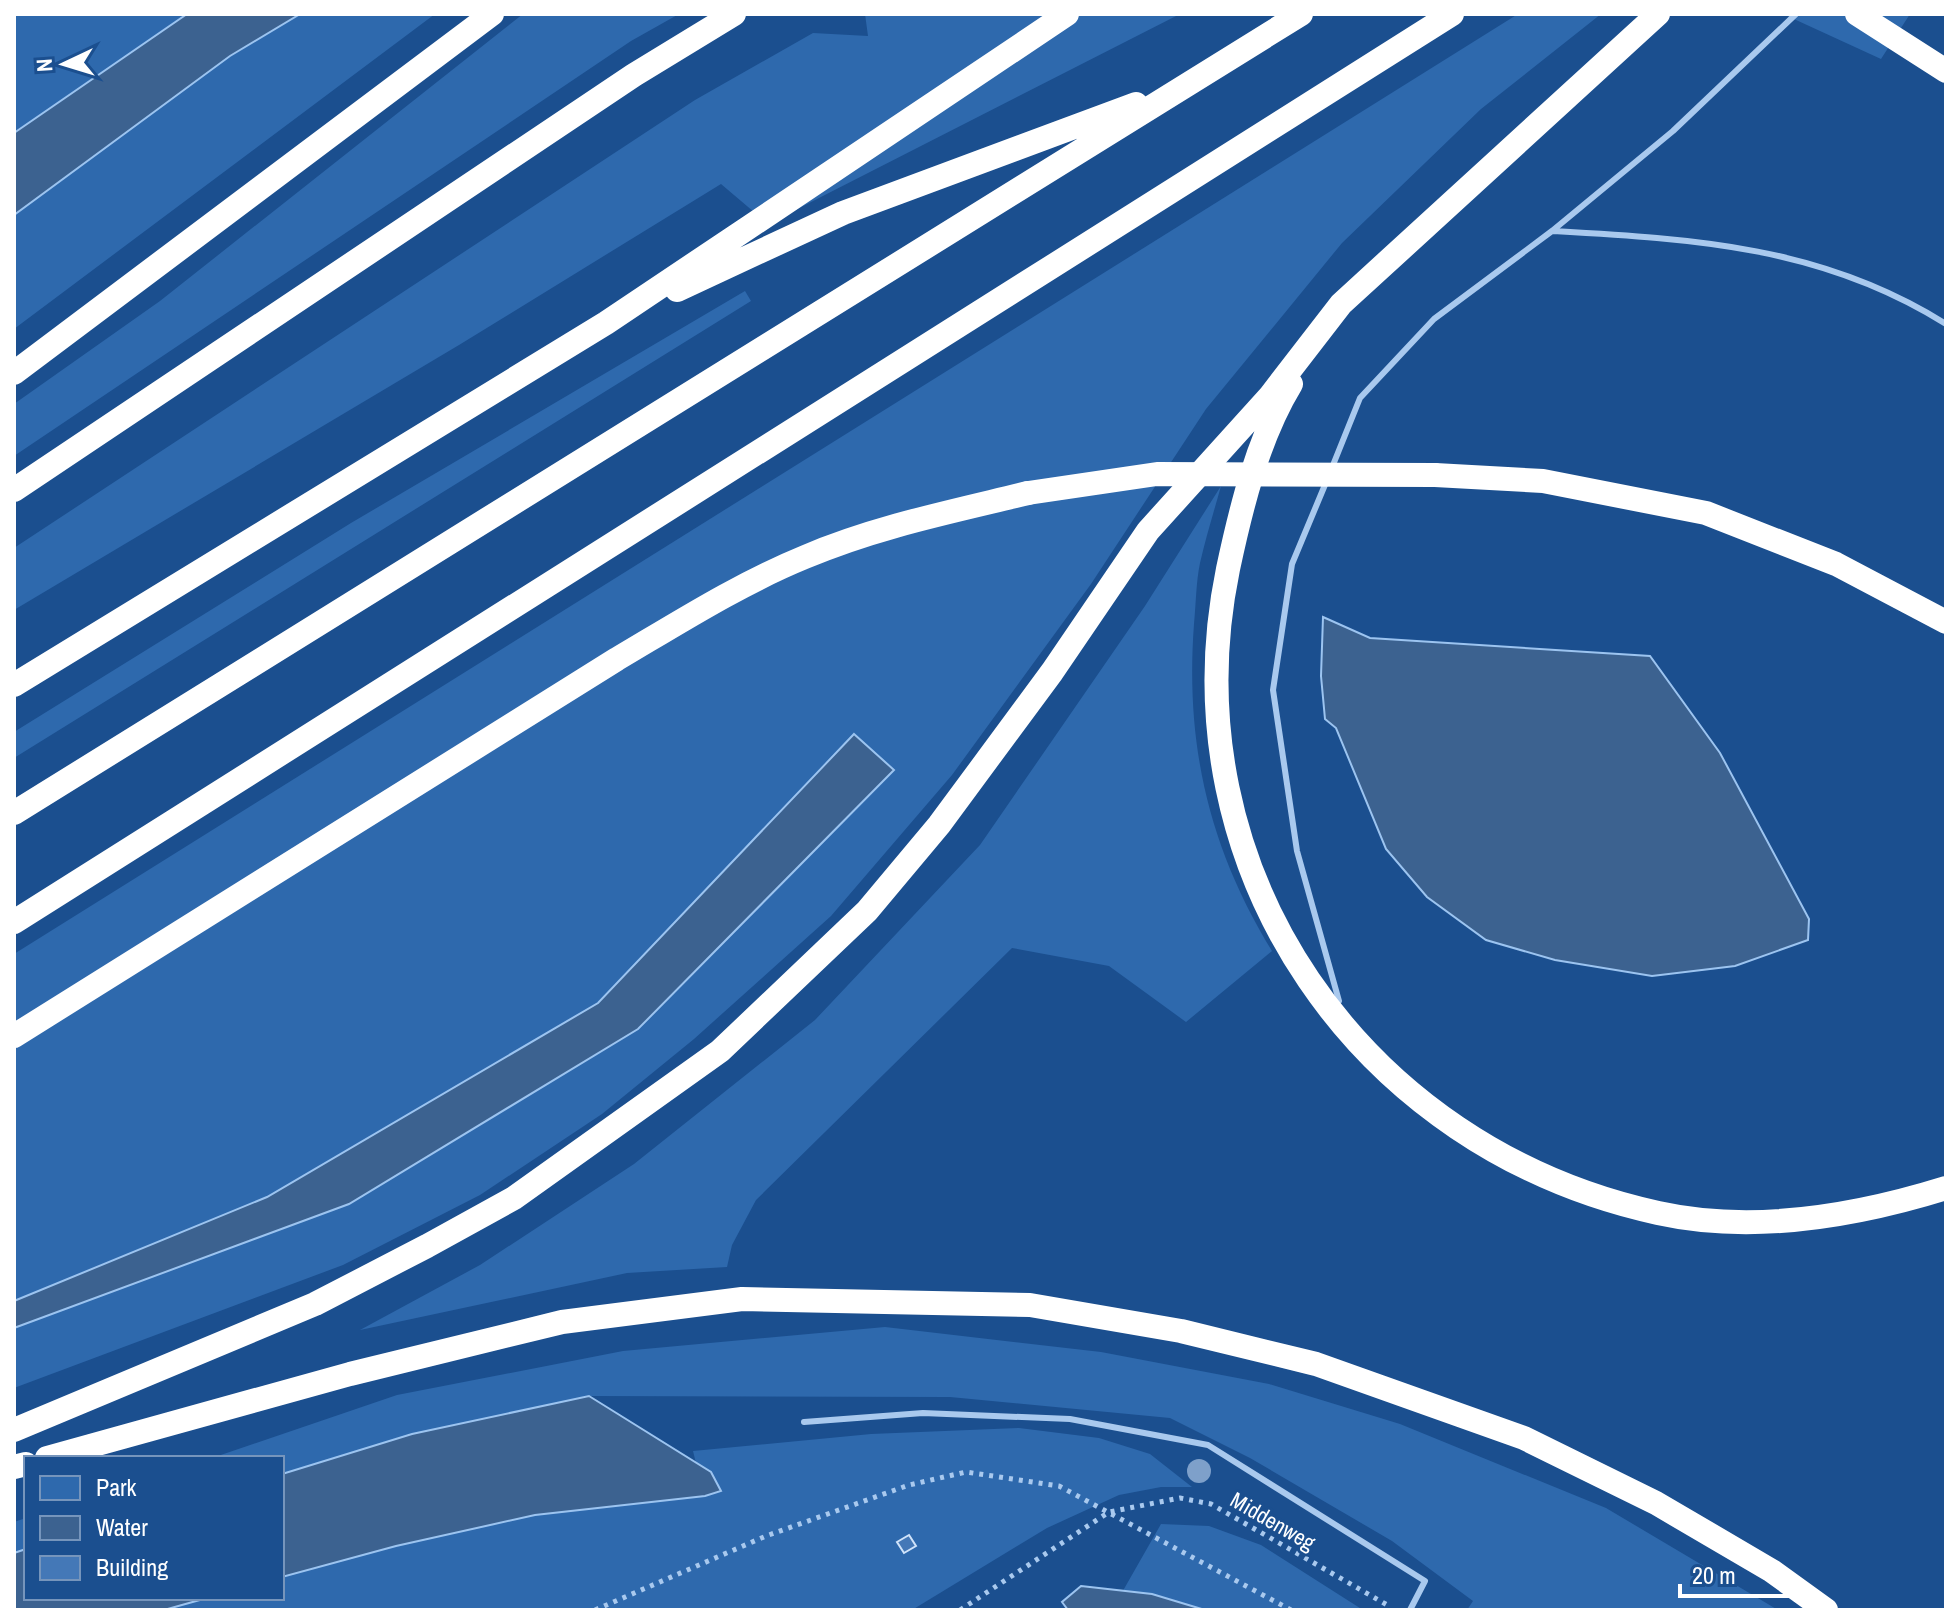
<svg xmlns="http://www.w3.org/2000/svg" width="1960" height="1624" viewBox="0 0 1960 1624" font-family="'Archivo Narrow',sans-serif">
<rect width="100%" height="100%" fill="#1b4f8f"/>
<!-- green -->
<path fill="#2e69ad" d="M 14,14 L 187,14 L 14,133 Z
M 300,14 L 435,14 L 14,329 L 14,215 L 230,56 Z
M 523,14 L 679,14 L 631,41 L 14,456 L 14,404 L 160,301 Z
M 865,14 L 1180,14 L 768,224 L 721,184 L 459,345 L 14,610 L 14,548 L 695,100 L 813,33 L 868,36 Z
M 1518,14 L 1601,14 L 1481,109 L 1342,243 L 1206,409 L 1091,584 L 952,775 L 831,916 L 694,1039 L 602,1114 L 480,1195 L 343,1265 L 14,1388 L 14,954 Z
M 1783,14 L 1910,14 L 1881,59 Z
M 745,291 L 751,301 L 14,758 L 14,732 L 351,523 Z
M 1221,486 C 1214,511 1206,537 1200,563 C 1196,582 1196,604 1194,624 C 1185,745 1209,848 1272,951 L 1186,1022 L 1109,966 L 1012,948 L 756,1200 L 732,1245 L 727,1267 L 627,1273 L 360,1330 L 480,1265 L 634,1164 L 815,1020 L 980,845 L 1145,606 Z
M 885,1327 L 1101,1352 L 1269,1384 L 1400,1424 L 1606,1508 L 1778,1610 L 1467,1610 L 1473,1601 L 1392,1541 L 1250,1458 L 1170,1418 L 950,1397 L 589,1396 L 412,1434 L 282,1474 L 282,1458 L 212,1458 L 397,1395 L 623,1351 Z
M 1019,1428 L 1099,1438 L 1150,1454 L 1192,1487 L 1161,1487 L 1119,1495 L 1047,1528 L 912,1610 L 164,1610 L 207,1598 L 282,1598 L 282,1577 L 396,1546 L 535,1515 L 704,1496 L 693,1451 L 871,1434 Z
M 26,1518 L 26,1549 L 14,1553 L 14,1522 Z
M 1161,1524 L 1209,1526 L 1261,1545 L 1363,1610 L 1112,1610 Z"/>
<!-- water -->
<path fill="#3c6290" stroke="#9cc4f0" stroke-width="2" d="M 187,14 L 300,14 L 230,56 L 14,215 L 14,133 Z
M 1323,617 L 1370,638 L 1650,656 L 1720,753 L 1809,919 L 1808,940 L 1735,966 L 1652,976 L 1555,960 L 1486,940 L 1427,897 L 1386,849 L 1336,728 L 1325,719 L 1321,676 Z
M 854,734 L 894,770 L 638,1029 L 349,1204 L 14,1328 L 14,1301 L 267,1197 L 598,1003 Z
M 589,1396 L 711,1472 L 721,1491 L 705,1496 L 535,1515 L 396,1546 L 282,1577 L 282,1474 L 412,1434 Z
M 26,1549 L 26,1598 L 207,1598 L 164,1610 L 14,1610 L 14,1553 Z
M 1081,1586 L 1152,1594 L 1205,1610 L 1068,1610 L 1062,1602 Z"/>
<!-- building -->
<path fill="#4478b7" stroke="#cfe3fa" stroke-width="2" d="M 909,1535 L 916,1546 L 904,1553 L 897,1542 Z"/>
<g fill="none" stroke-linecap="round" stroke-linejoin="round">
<!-- path -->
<path stroke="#a9c9ee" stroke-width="5" stroke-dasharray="4 6" stroke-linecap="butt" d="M 595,1610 L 766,1536 L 909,1485 L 966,1472 L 1059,1486 L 1291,1610
M 960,1610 L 1109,1512 L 1180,1498 L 1211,1504 L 1389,1606"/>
<!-- lane -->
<path stroke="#a9c9ee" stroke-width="6" d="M 1552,231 C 1694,239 1822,246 1946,324
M 1331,470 L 1360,398 L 1434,319 L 1552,231 L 1673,131 L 1796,14
M 1327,480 L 1292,564 L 1273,690 L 1297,851 L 1339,1001
M 804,1422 L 923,1413 L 1070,1419 L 1208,1445 L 1425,1581 L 1410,1610"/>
<!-- highway -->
<path stroke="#fff" stroke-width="24" d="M 1857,14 L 1946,71
M 677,290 L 843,213 L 1136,104
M 14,373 L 492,14
M 1291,384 C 1258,438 1241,508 1228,569 C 1166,870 1362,1149 1658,1213 C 1753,1234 1856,1216 1946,1188
M 1435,475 L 1543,481 L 1706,513 L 1836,564 L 1946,622
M 14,490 L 634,75 L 734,14
M 14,685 L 606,323 L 1067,14
M 14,813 L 1301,14
M 14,922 L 1452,14
M 14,1036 L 617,659 C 678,623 739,584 805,557 C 875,527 954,511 1028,493
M 14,1430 L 315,1304 L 427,1246 L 514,1198 L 720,1051 L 867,911 L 939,825 L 1052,672 L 1148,531 L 1270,396 L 1341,304 L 1658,14
M 47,1458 L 350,1374 L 562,1322 L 742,1299 L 1030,1305 L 1181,1331 L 1316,1364 L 1524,1438 L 1656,1503 L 1772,1571 L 1826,1610
M 14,1467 L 26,1464"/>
<!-- highway-bridge -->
<path stroke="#fff" stroke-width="24" d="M 1028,493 L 1157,474 L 1435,475"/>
</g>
<!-- trees -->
<circle fill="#7ea0ca" cx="1199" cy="1471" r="12"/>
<g text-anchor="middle" stroke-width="6" stroke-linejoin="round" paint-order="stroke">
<!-- street labels -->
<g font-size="22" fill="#fff" stroke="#1b4f8f">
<text transform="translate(1273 1521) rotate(30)" y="8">Middenweg</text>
</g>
</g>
<!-- border -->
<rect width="1960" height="1624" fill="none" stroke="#ffffff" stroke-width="32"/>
<!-- legend -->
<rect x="24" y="1456" width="260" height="144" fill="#1b4f8f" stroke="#7695bc" stroke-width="2"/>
<rect x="40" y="1476" width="40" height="24" fill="#2e69ad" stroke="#7695bc" stroke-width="2"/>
<text x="96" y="1496" font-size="24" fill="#ffffff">Park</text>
<rect x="40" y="1516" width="40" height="24" fill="#3c6290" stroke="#7695bc" stroke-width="2"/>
<text x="96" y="1536" font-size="24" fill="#ffffff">Water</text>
<rect x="40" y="1556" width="40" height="24" fill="#4478b7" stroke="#7695bc" stroke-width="2"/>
<text x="96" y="1576" font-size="24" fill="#ffffff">Building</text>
<!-- north arrow -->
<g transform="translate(64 64) rotate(266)" stroke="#1b4f8f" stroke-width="6" paint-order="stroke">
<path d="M0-6L14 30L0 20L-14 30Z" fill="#ffffff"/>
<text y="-12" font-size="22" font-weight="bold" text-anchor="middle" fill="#ffffff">N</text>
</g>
<!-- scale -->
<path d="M1680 1584v12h112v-12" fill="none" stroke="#ffffff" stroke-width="4"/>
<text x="1692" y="1584" font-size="24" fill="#ffffff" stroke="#1b4f8f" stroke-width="6" paint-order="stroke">20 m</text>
</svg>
